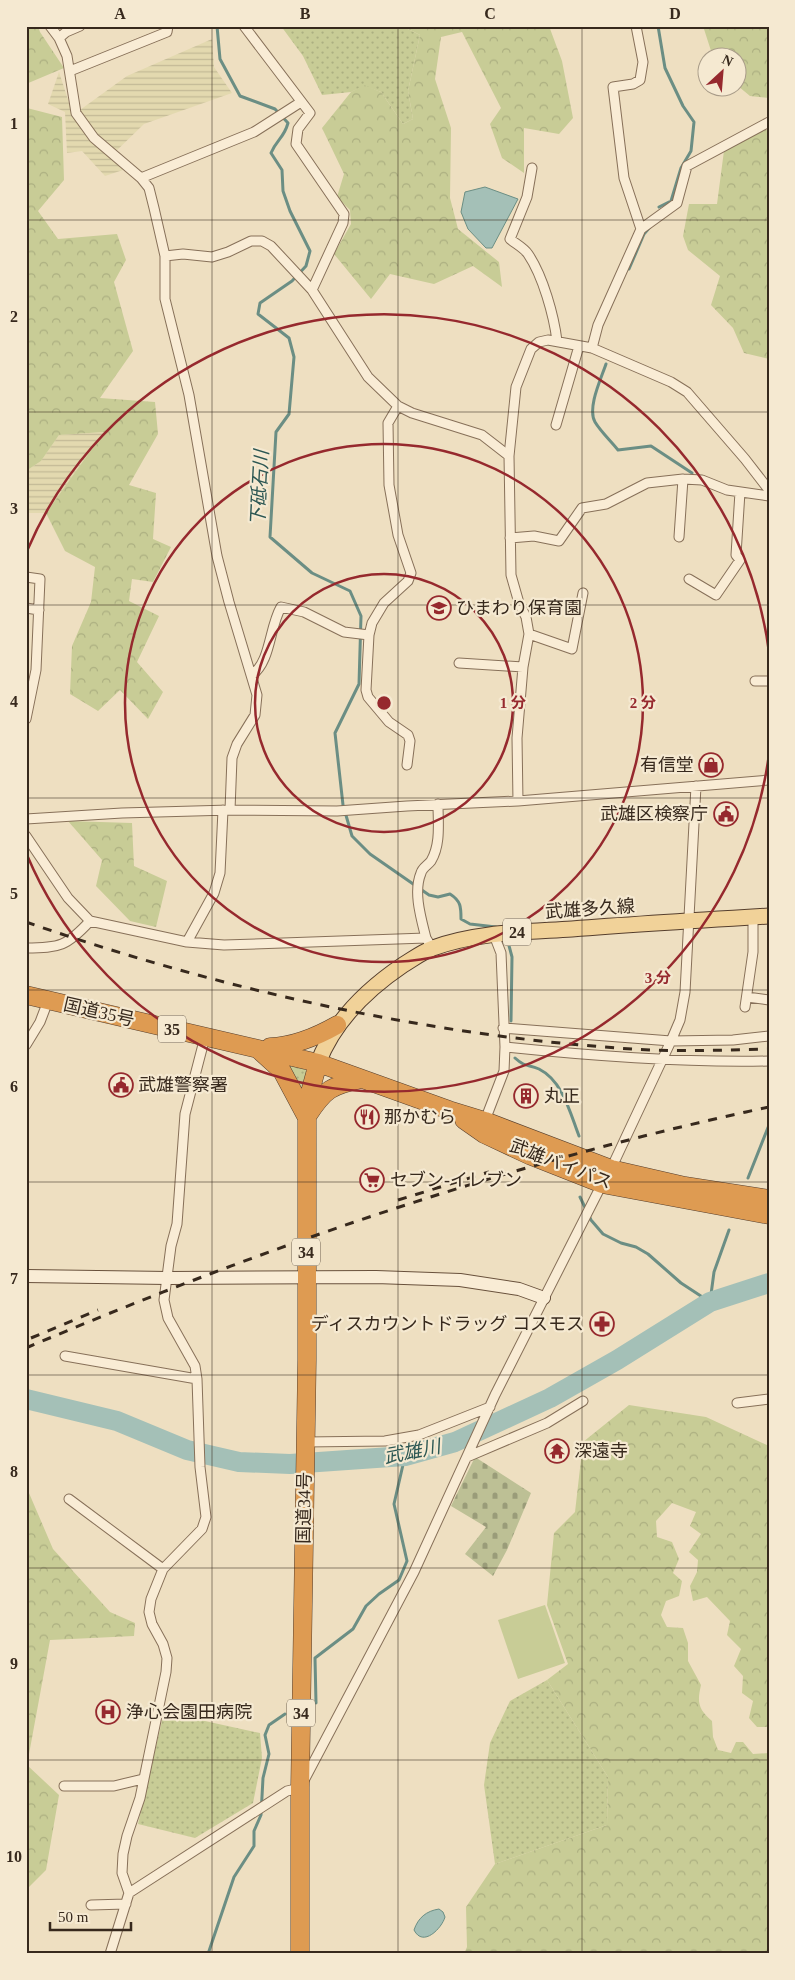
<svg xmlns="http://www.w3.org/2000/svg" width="795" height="1980" viewBox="0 0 795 1980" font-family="'Times New Roman','Noto Sans JP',serif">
<defs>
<pattern id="farmland-rules" width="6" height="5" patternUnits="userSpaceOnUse" patternTransform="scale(1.25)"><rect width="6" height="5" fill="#e3d9af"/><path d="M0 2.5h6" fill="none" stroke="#c3ba96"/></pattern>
<pattern id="grass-dots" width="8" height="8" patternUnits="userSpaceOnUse" patternTransform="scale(1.25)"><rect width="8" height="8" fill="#c8cc96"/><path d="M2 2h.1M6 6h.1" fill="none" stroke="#acaf81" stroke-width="1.8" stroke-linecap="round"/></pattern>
<pattern id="forest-crowns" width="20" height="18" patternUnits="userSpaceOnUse" patternTransform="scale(1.25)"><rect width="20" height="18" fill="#c8cc96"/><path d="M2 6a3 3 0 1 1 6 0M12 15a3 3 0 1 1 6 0" fill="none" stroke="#acaf81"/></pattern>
<pattern id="cemetery-stones" width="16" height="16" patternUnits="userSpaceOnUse" patternTransform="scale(1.25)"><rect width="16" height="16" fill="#bdc095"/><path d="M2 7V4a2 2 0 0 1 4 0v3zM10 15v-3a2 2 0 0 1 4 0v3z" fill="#9a9c79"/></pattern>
</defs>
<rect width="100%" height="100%" fill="#eedfc1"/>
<!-- farmland -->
<path fill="url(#farmland-rules)" d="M 212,39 L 214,67 L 232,93 L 144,124 L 111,156 L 123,170 L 105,176 L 82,151 L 67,153 L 65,112 L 48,104 L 59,72 L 73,115 L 127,76 Z
M 104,432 L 46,513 L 26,513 L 26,471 L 41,461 L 59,435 Z"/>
<!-- grass -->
<path fill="url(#grass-dots)" d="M 281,26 L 402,26 L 420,35 L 408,91 L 413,119 L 403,124 L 381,92 L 364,86 L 351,92 L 322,95 L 303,56 Z
M 283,1062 L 304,1069 L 307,1071 L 300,1091 Z
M 547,1680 L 608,1777 L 607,1825 L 495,1864 L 484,1785 L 490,1743 L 510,1701 Z
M 164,1712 L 260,1733 L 262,1758 L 253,1803 L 195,1838 L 138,1824 Z"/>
<!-- forest -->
<path fill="url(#forest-crowns)" d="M 26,26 L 38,26 L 40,32 L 64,68 L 26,84 Z
M 402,26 L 549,26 L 562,61 L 573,118 L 559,134 L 524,128 L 524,173 L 502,158 L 490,124 L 501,108 L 462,32 L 441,37 L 435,79 L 451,128 L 450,198 L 458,229 L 499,262 L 502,287 L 473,266 L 434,284 L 390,274 L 371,299 L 334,254 L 351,224 L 350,210 L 337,197 L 344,174 L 322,128 L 351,92 L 364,85 L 381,92 L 403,124 L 413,119 L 408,91 L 420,35 Z
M 703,26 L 769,26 L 769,98 L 750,96 L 738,86 L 738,58 L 713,57 Z
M 26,97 L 27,108 L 62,117 L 64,180 L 38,211 L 58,239 L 117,234 L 126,260 L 114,282 L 133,351 L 100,398 L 155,402 L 158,434 L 129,485 L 156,493 L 153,539 L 171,547 L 153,582 L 132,579 L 129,601 L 159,616 L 137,662 L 163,692 L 148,719 L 120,690 L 98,711 L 70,694 L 72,646 L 91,602 L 95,567 L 65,551 L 46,513 L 104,432 L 59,435 L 41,461 L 26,471 Z
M 753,130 L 769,130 L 769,359 L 744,353 L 733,328 L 711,305 L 720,276 L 688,250 L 683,236 L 689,204 L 717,204 L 725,143 Z
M 68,821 L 132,823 L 134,866 L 167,881 L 156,927 L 130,921 L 96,886 L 102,860 Z
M 629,1405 L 706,1417 L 769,1446 L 769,1727 L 757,1727 L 749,1718 L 753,1701 L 742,1693 L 743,1676 L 734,1666 L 741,1649 L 727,1635 L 730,1621 L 707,1597 L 693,1601 L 690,1586 L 697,1572 L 698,1560 L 689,1552 L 701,1534 L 690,1526 L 696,1512 L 672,1503 L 656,1521 L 657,1537 L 672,1542 L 679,1559 L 673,1573 L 682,1581 L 679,1596 L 666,1601 L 661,1615 L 667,1627 L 683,1628 L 688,1643 L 688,1661 L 701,1685 C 697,1702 698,1709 712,1721 L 713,1737 L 718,1750 L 731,1753 L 736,1742 L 743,1742 L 753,1754 L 769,1753 L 769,1954 L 464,1954 L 467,1947 L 466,1907 L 495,1864 L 607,1825 L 608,1777 L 547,1680 L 568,1664 L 547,1605 L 554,1533 L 575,1512 L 583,1442 Z
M 26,1486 L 53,1549 L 110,1612 L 135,1623 L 134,1636 L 50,1640 L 27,1765 L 59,1795 L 46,1870 L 26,1890 Z"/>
<!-- cemetery -->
<path fill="url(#cemetery-stones)" d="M 475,1457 L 531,1493 L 507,1550 L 493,1576 L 465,1554 L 486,1527 L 451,1506 Z"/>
<!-- pitch -->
<path fill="#c8cc96" d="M 545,1605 L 565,1663 L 518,1679 L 498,1620 Z"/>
<!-- water -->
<path fill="#a4c0b7" stroke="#6b8e84" d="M 485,187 L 518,199 L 492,248 L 486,248 L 468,229 L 461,212 L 465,192 Z
M 439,1909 L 443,1912 L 445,1917 C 442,1928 423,1948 414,1930 C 418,1918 426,1911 439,1909 Z"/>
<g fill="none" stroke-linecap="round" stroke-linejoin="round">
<!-- stream -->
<path stroke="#6b8e84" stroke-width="3" d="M 217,26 L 220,59 L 240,96 L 275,109 L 288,123 C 284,138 277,139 271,153 L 282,170 L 283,191 L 290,211 L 310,251 L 306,266 L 292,281 L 260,303 L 258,314 L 289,338 L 294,357 L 289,414 L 276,432 L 270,537 L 312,573 L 350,591 L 361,616 L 359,684 L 335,733 L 343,805 L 352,836 L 370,854 L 429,895 L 438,897 L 450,894 C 461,901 461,907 461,919 L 470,924 L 496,927
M 658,26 L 665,68 L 683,106 L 694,122 L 691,151 L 681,168 L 671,201 L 659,207
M 629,269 L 644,234 L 650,227
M 606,364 C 601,379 587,408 595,422 C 601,432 611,441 618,450 L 651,446 L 692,473
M 508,942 L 512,957 L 511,1021
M 515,1058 C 526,1068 528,1064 539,1069 C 563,1081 570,1113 579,1136
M 748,1178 L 769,1125
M 580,1197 L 591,1220 L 603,1234 L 621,1243 L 636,1247 L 648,1254 L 681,1283 L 710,1302 L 714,1272 L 729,1230
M 316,1703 L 315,1658 L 353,1629 L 366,1606 L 379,1594 L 399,1580 L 407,1561 L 394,1504 L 405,1456
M 208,1954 L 234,1877 L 254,1846 L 254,1831 L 261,1815 L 263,1778 L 269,1754 L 265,1735 L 269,1725 L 285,1714"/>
<!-- river -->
<path stroke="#a4c0b7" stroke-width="20" d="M 26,1399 L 117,1421 L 187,1450 L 239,1462 L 290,1464 L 405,1456 L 455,1442 L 550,1398 L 617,1360 L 710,1302 L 769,1283"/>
<!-- street casing -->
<g stroke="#877059" stroke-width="11">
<path id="street" d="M 50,26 L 59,38 L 67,56 L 76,113 L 94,138 L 141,178 L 149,188 L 154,208 L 165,256 L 165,299 L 189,395 L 217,556 L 229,602 L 257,695 L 255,715 L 237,744 L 232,758 L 230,810
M 244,26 L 310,113 L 298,129 L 296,144 L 344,214 L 343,223 L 312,290
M 59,38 L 66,32 L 80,26
M 70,71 L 167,32 L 168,26
M 532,168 L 527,197 L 510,239 C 516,244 524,248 528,254 C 543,276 554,316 557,341
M 141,178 L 254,132 L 301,102
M 641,229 L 677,203 L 687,166 L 769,122
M 165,256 L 183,254 L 212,257 L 228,252 L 251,241 L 262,241 L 271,246 L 312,290 L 368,377 L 398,406 L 412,413 L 482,435 L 509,456
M 592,348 L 598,325 L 641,229 L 624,178 L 613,87 L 633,84 L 640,80 L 643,62 L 636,26
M 398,406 L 388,423 L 389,485 L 398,535 L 411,573 L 408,581 L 384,603 L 372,623 L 369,635 L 366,690 L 368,697 L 389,722 L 408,735 L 410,741 L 407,765
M 556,425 L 579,346
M 679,537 L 683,479
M 510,538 L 534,536 L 559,541 L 582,508 L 606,504 L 647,483 L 683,479 L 702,480 L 727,490 L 769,496
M 26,577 L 40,579 L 36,670 L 26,719
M 689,579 L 716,595 L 740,560 L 736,555 L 740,492
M 26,608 L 39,610
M 529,634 L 572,649 L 583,593
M 459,663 L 523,667
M 252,675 C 271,661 269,628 281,607 L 304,612 L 344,632 L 369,635
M 755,681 L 769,681
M 518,801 L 517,738 L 523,667 L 529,634 L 526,617 L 519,603 L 511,575 L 509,456 L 516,387 L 531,349 L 539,342 L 548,340 L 592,348 L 671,382 L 687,392 L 745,459 L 769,490
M 26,819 L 122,813 L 230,810 L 337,811 L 407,806 L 518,801 L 769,780
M 26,836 L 68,898 L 90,921 L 187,942 L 224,945 L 426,938 L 432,948
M 494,935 L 501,953 L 505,1047
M 426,938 C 421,918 413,892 421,873 C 422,868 428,865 431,861 C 441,844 438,823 438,804
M 187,942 L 214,893 L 220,873 L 223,810
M 26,948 C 60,948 67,946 90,921
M 747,997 L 769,1000
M 745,1007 L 753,952 L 753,917
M 503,1028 L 671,1041 L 733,1040 L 769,1036
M 26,1045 L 40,1022 L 48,1001
M 484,1123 L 504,1071 L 505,1047 C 592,1056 680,1063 769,1061
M 610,1171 L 671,1041 L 680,1020 L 685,992 L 696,786
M 65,1356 L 197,1379
M 737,1403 L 769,1399
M 305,1442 L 385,1441 L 419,1435 L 490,1407
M 467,1457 L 547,1423 L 583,1401
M 69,1499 L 163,1569
M 64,1786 L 114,1786 L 143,1779
M 129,1893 L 287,1791 L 300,1788 L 414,1572 L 495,1395 L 603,1182
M 91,1905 L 126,1904
M 110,1954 L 129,1893 L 122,1873 L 123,1854 L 127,1836 L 140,1798 L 166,1672 L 167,1658 L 163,1644 L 152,1624 L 149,1612 L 151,1599 L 163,1569 L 202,1529 L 206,1517 L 200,1467 L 197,1379 L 195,1366 L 168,1318 L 164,1300 L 171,1246 L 177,1224 L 185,1114 L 205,1037"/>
</g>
<!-- secondary casing -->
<g stroke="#69513c" stroke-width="14">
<path id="secondary" d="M 26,1276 L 168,1278 L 376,1277 L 460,1280 L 519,1289 L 544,1298"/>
</g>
<!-- primary casing -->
<g stroke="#553e2d" stroke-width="17">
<path id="primary" d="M 318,1063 C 334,1021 366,990 403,965 C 413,959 422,952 433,948 C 476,932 526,932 572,929 C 637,924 703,920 769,916"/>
</g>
<!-- highway casing -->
<g stroke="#553e2d" stroke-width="19">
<path id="highway" d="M 26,995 L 318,1063 L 449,1110 L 485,1121 L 611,1169 L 685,1186 L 769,1199
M 270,1047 C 295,1046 316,1037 337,1025
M 260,1051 L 282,1071 L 306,1116
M 308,1115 C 325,1089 331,1086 361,1079
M 464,1120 L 484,1134 L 531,1156 L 602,1184 L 769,1215
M 300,1954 L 300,1788 L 307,1360 L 307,1117 L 309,1096 L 318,1063"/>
</g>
<!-- street -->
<use href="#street" stroke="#f9ecd5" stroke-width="9"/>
<!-- secondary -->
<use href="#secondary" stroke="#f9ecd5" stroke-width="12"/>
<!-- primary -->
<use href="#primary" stroke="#f1d299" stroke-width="15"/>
<!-- highway -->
<use href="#highway" stroke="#de9b52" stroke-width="18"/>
<!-- rail -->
<path stroke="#37291d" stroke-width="3" stroke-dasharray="9 9" stroke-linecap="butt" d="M 26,922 C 219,989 428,1036 632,1049 C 677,1052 723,1050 769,1049
M 398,1200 L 489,1172
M 31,1338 L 98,1310
M 26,1348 C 266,1246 514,1161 769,1107"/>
</g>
<!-- grid -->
<path fill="none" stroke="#37291d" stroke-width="1" stroke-opacity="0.55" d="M 212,26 L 212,1954M 398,26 L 398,1954M 582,26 L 582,1954M 26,220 L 769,220M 26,412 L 769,412M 26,605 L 769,605M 26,798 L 769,798M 26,990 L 769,990M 26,1182 L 769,1182M 26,1375 L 769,1375M 26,1568 L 769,1568M 26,1760 L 769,1760"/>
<!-- distance rings -->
<g fill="none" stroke="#96292e" stroke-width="2.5">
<circle cx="384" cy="703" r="129"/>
<circle cx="384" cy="703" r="259"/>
<path d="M769 754A388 388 0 0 1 27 855M27 551A388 388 0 0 1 769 652"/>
</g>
<!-- icons -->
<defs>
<g id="school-ring" transform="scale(1.25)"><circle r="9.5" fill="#f5e9d1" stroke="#96292e" stroke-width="1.5"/><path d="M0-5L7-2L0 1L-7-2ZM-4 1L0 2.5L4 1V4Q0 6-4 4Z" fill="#96292e"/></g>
<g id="shop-ring" transform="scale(1.25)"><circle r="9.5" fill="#f5e9d1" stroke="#96292e" stroke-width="1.5"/><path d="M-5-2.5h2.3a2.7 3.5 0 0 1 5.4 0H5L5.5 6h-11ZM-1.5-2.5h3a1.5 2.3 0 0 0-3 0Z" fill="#96292e"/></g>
<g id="civic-ring" transform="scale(1.25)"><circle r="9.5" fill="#f5e9d1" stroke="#96292e" stroke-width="1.5"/><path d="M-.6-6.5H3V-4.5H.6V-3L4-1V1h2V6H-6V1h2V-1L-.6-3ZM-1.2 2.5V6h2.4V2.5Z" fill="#96292e"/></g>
<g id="building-ring" transform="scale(1.25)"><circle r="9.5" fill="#f5e9d1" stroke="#96292e" stroke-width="1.5"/><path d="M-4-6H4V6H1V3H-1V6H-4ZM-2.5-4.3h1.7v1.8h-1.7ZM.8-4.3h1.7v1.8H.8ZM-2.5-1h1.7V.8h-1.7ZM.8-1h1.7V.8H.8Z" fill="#96292e"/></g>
<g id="restaurant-ring" transform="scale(1.25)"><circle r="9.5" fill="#f5e9d1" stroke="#96292e" stroke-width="1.5"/><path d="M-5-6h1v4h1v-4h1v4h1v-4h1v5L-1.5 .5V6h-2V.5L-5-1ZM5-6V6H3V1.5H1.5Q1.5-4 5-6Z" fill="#96292e"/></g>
<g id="supermarket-ring" transform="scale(1.25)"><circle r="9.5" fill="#f5e9d1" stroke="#96292e" stroke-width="1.5"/><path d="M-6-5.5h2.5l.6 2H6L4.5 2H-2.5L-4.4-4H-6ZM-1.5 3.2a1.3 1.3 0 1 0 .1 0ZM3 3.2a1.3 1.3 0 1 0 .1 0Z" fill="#96292e"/></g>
<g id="pharmacy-ring" transform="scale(1.25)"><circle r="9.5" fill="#f5e9d1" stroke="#96292e" stroke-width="1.5"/><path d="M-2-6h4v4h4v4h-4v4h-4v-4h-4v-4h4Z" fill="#96292e"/></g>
<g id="temple-ring" transform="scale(1.25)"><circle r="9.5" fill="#f5e9d1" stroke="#96292e" stroke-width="1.5"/><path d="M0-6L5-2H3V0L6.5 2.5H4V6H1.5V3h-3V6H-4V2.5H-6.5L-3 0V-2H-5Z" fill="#96292e"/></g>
<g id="hospital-ring" transform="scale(1.25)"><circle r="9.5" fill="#f5e9d1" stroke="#96292e" stroke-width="1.5"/><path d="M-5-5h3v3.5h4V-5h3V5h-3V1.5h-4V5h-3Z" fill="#96292e"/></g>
</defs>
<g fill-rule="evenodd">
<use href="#school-ring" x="439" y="608"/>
<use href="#shop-ring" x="711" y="765"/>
<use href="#civic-ring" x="726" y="814"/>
<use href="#civic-ring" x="121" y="1085"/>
<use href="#building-ring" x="526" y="1096"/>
<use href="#restaurant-ring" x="367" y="1117"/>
<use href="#supermarket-ring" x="372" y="1180"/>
<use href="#pharmacy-ring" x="602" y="1324"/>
<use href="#temple-ring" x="557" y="1451"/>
<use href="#hospital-ring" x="108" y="1712"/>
</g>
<g text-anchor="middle" stroke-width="4.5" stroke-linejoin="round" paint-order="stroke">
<!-- shield labels -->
<g fill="#f5e9d1" stroke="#706353" stroke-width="1">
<rect x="503" y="918.5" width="28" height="27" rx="4"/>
<rect x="158" y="1015.5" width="28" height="27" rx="4"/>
<rect x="292" y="1238.5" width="28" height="27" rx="4"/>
<rect x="287" y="1699.5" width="28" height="27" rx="4"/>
</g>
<g font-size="16" font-weight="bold" fill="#37291d">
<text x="517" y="938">24</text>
<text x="172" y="1035">35</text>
<text x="306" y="1258">34</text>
<text x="301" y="1719">34</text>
</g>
<!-- poi labels -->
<g font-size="18" fill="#37291d" stroke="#f5e9d1" text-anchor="start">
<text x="456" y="614">ひまわり保育園</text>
<text x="694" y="771" text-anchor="end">有信堂</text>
<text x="708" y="820" text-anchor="end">武雄区検察庁</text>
<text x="138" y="1091">武雄警察署</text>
<text x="544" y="1102">丸正</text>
<text x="384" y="1123">那かむら</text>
<text x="390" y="1186">セブン-イレブン</text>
<text x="584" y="1330" text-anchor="end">ディスカウントドラッグ コスモス</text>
<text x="574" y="1457">深遠寺</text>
<text x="126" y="1718">浄心会園田病院</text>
</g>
<!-- street labels -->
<g font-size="18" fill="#37291d" stroke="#f5e9d1">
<text transform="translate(590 909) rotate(-4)" y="6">武雄多久線</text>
<text transform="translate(99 1012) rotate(13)" y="6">国道35号</text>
<text transform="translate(561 1164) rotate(21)" y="6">武雄バイパス</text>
<text transform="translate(304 1508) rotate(-89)" y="6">国道34号</text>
</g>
<!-- water labels -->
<g font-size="19" font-style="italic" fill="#2c5753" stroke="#f5e9d1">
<text transform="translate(259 488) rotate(-87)" y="7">下砥石川</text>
<text transform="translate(412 1451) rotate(-11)" y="7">武雄川</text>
</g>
</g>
<circle cx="384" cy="703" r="8" fill="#96292e" stroke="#f5e9d1" stroke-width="2.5"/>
<g font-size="15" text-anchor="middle" font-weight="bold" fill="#96292e" stroke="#f5e9d1" stroke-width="4.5" stroke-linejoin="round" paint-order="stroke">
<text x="513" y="708">1 分</text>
<text x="643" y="708">2 分</text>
<text x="658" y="983">3 分</text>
</g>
<!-- border -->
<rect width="795" height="1980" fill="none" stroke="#f5e9d1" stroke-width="55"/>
<!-- north arrow -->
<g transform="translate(722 72) rotate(26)"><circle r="24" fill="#f5e9d1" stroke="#a99c89"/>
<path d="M0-4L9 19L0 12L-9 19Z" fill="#96292e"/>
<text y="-8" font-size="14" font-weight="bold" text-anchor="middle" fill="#37291d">N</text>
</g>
<!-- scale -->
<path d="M50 1922v8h81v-8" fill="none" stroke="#37291d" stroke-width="2.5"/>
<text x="58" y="1922" font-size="15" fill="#37291d" stroke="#f5e9d1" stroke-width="4" paint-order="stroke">50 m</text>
<rect x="28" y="28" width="740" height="1924" fill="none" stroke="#37291d" stroke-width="2"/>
<g font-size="16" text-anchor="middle" font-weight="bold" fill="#37291d">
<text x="120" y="19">A</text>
<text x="305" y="19">B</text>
<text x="490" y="19">C</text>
<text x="675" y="19">D</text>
<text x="14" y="129">1</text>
<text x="14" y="322">2</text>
<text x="14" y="514">3</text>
<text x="14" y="707">4</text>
<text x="14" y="899">5</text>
<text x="14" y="1092">6</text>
<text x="14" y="1284">7</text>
<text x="14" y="1477">8</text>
<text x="14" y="1669">9</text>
<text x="14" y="1862">10</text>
</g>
</svg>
